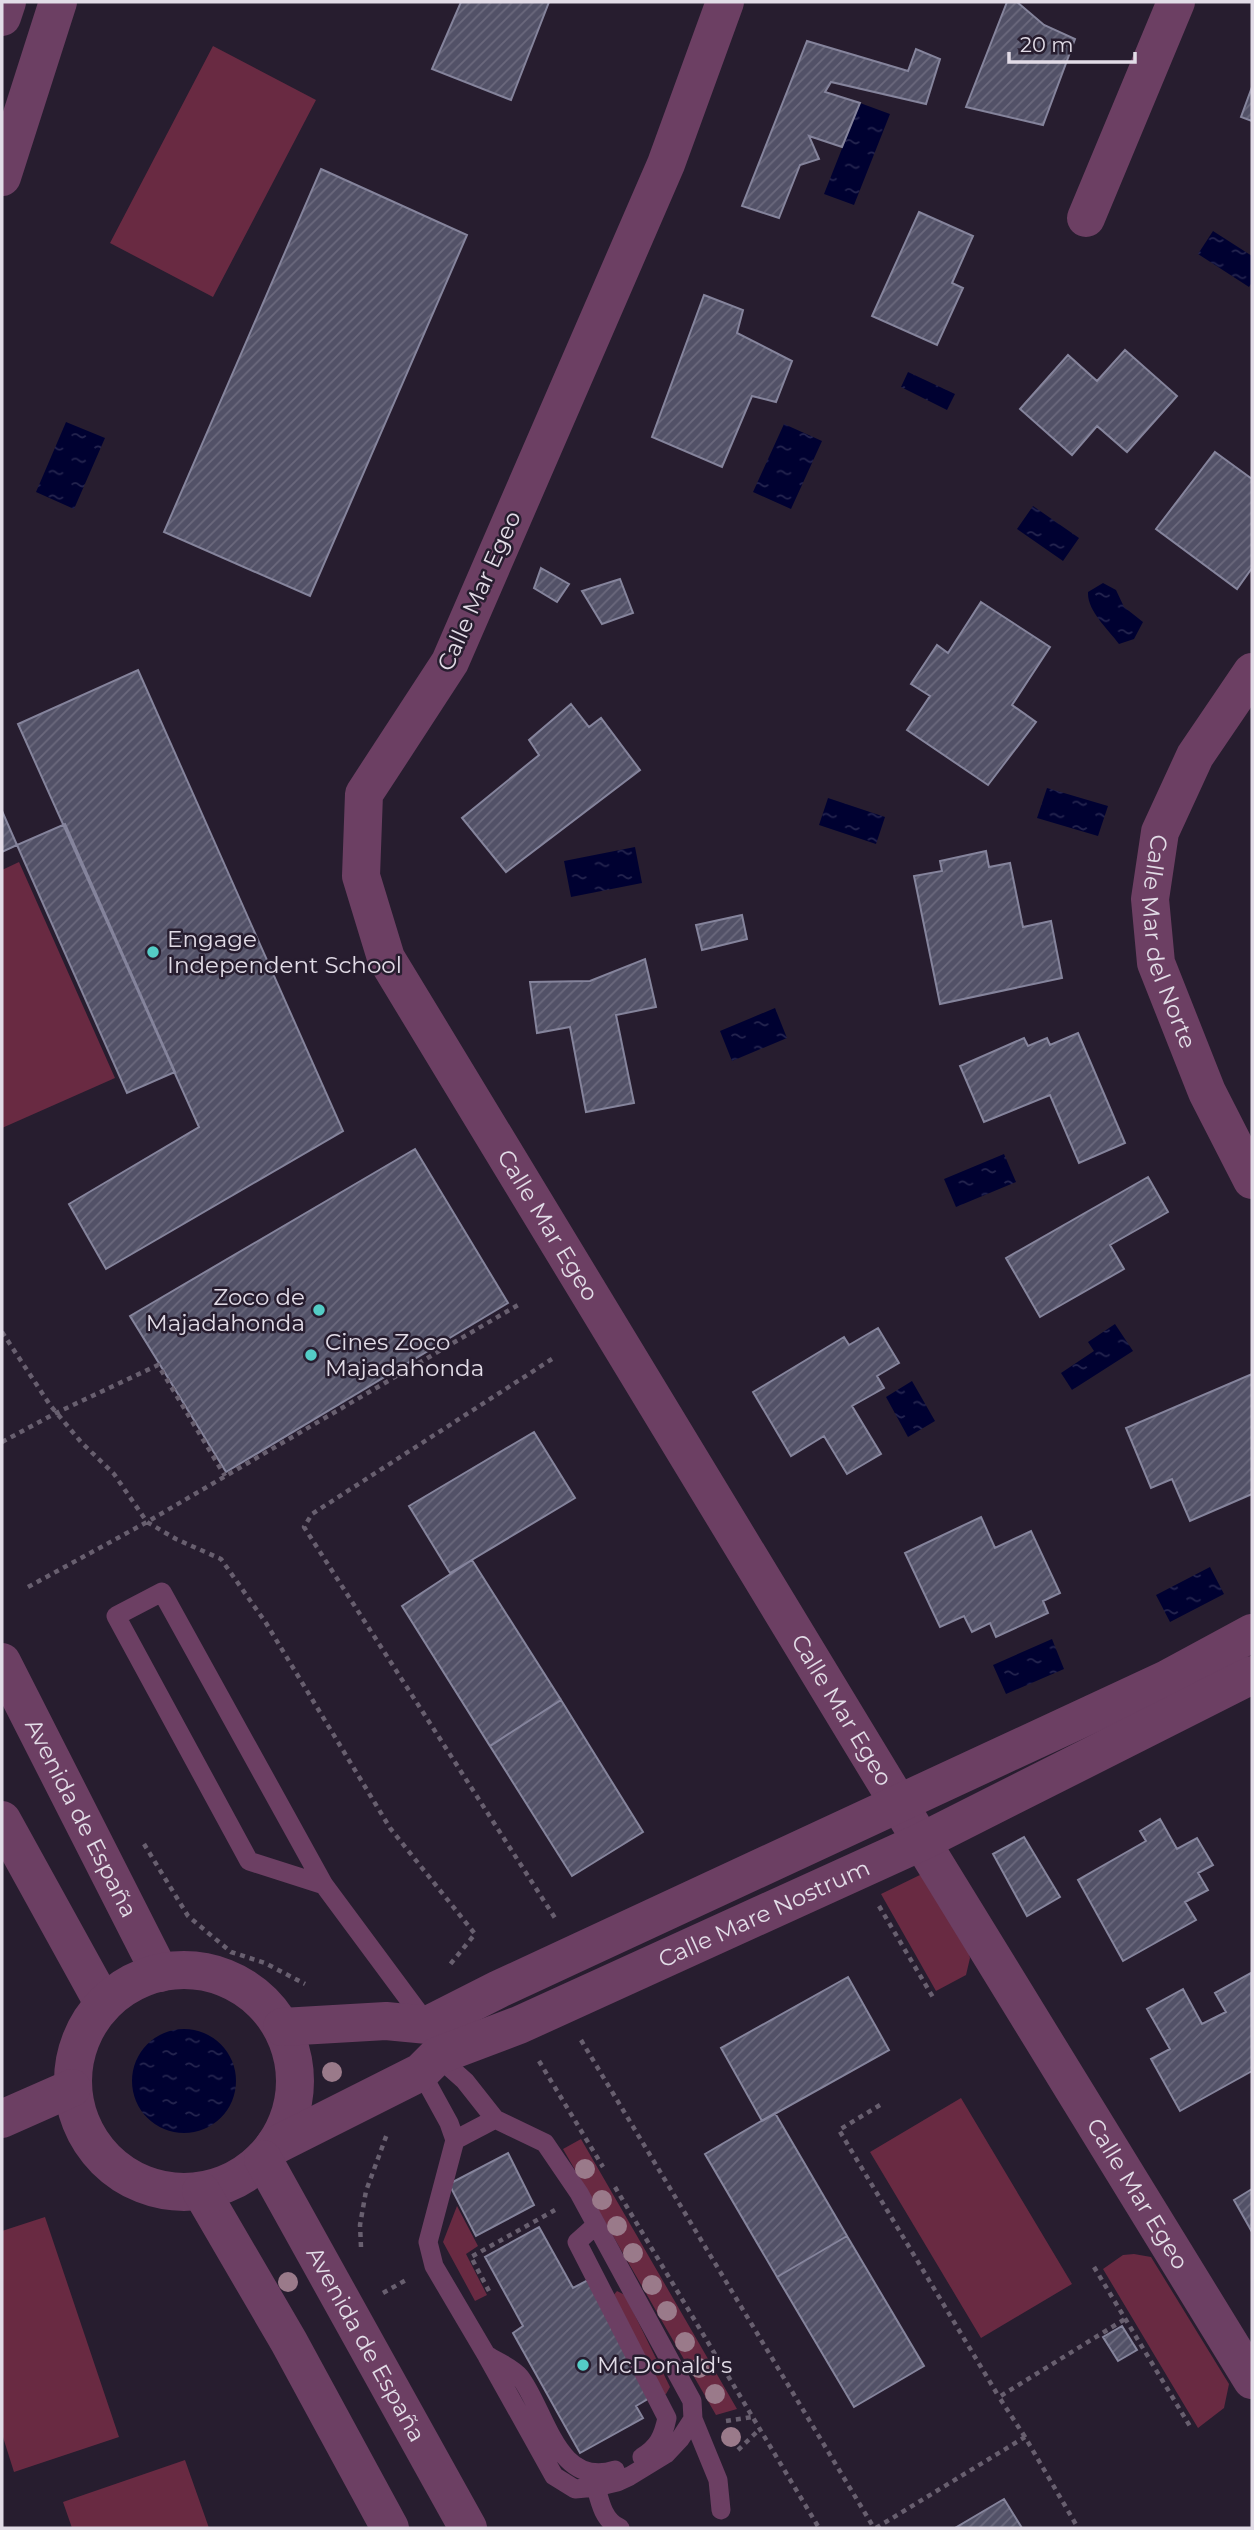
<svg xmlns="http://www.w3.org/2000/svg" width="1254" height="2530" viewBox="0 0 1254 2530" font-family="Montserrat,sans-serif">
<defs>
<pattern id="water-ripples" width="26" height="14" patternUnits="userSpaceOnUse" patternTransform="scale(1.75)"><rect width="26" height="14" fill="#000131"/><path d="M2 4q2-2 4 0t4 0M15 11q2-2 4 0t4 0" fill="none" stroke="#25254f"/></pattern>
<pattern id="building-hatch" width="6" height="6" patternUnits="userSpaceOnUse" patternTransform="scale(1.75)"><rect width="6" height="6" fill="#525167"/><path d="M-1 1l2-2M0 6l6-6M5 7l2-2" fill="none" stroke="#6b697d"/></pattern>
</defs>
<rect width="100%" height="100%" fill="#271d2f"/>
<!-- grass -->
<path fill="#692a42" d="M 213,46 L 316,100 L 213,297 L 110,243 Z
M 19,862 L 115,1078 L 2,1128 L 2,870 Z
M 924,1873 L 968,1950 L 970,1958 L 966,1975 L 936,1991 L 881,1894 Z
M 961,2098 L 1072,2284 L 981,2338 L 870,2152 Z
M 581,2139 L 737,2409 L 716,2415 L 563,2149 Z
M 457,2206 L 478,2246 L 466,2254 L 487,2295 L 475,2301 L 443,2242 Z
M 45,2217 L 119,2437 L 14,2472 L 2,2434 L 2,2231 Z
M 1134,2254 L 1151,2257 L 1229,2384 L 1224,2408 L 1198,2428 L 1103,2269 L 1123,2255 Z
M 617,2291 L 625,2295 L 670,2387 L 666,2394 L 662,2394 L 612,2297 Z
M 185,2460 L 209,2528 L 72,2528 L 63,2502 Z"/>
<!-- water -->
<path fill="url(#water-ripples)" d="M 860,103 L 890,114 L 854,205 L 824,194 Z
M 1213,231 L 1252,256 L 1252,282 L 1249,287 L 1198,254 Z
M 908,372 L 955,394 L 947,410 L 901,387 Z
M 66,422 L 105,438 L 74,509 L 36,492 Z
M 784,424 L 822,441 L 791,509 L 753,492 Z
M 1033,506 L 1079,538 L 1063,561 L 1017,529 Z
M 1103,583 L 1116,590 L 1124,607 L 1143,622 L 1134,639 L 1119,644 C 1108,629 1087,611 1088,592 Z
M 1047,788 L 1108,806 L 1098,836 L 1037,818 Z
M 828,798 L 885,817 L 876,844 L 819,825 Z
M 635,847 L 642,883 L 571,897 L 564,861 Z
M 775,1008 L 787,1038 L 732,1061 L 720,1031 Z
M 1004,1154 L 1016,1182 L 956,1207 L 944,1179 Z
M 1115,1324 L 1133,1351 L 1072,1390 L 1061,1373 L 1094,1351 L 1088,1342 Z
M 912,1381 L 935,1421 L 908,1437 L 886,1397 Z
M 1210,1567 L 1224,1594 L 1170,1622 L 1156,1595 Z
M 1052,1639 L 1064,1669 L 1006,1694 L 993,1665 Z
M132 2081a52 52 0 1 1 104 0a52 52 0 1 1-104 0Z"/>
<!-- building -->
<path fill="url(#building-hatch)" stroke="#85849c" stroke-width="2" d="M 461,2 L 549,2 L 511,100 L 432,69 Z
M 1007,2 L 1017,2 L 1044,25 L 1075,39 L 1043,125 L 966,107 Z
M 807,41 L 908,71 L 916,49 L 940,59 L 926,104 L 831,82 L 825,92 L 860,103 L 842,147 L 809,136 L 819,159 L 800,165 L 779,218 L 742,206 Z
M 1252,87 L 1252,121 L 1241,117 Z
M 321,169 L 467,235 L 310,596 L 164,532 Z
M 919,212 L 973,236 L 952,283 L 963,288 L 937,345 L 872,316 Z
M 704,295 L 743,310 L 737,333 L 792,361 L 776,402 L 752,396 L 722,467 L 652,437 Z
M 1125,350 L 1177,396 L 1127,452 L 1097,426 L 1072,455 L 1020,409 L 1068,355 L 1097,381 Z
M 1215,452 L 1252,479 L 1252,568 L 1237,589 L 1156,529 Z
M 541,568 L 569,584 L 557,602 L 534,588 Z
M 620,579 L 633,613 L 602,624 L 582,591 Z
M 981,602 L 1050,647 L 1012,705 L 1036,722 L 988,785 L 907,730 L 930,696 L 911,684 L 937,645 L 948,653 Z
M 138,670 L 343,1131 L 106,1269 L 69,1204 L 199,1127 L 18,724 Z
M 571,704 L 589,727 L 601,718 L 640,770 L 506,872 L 462,818 L 539,755 L 529,740 Z
M 2,811 L 17,845 L 2,852 Z
M 65,824 L 175,1072 L 127,1093 L 17,845 Z
M 986,851 L 989,867 L 1010,863 L 1023,927 L 1051,921 L 1062,978 L 940,1004 L 914,876 L 942,871 L 940,861 Z
M 742,915 L 747,939 L 702,950 L 696,925 Z
M 645,959 L 656,1007 L 616,1015 L 634,1103 L 586,1112 L 570,1027 L 537,1033 L 530,982 L 590,981 Z
M 1078,1033 L 1125,1143 L 1079,1163 L 1050,1095 L 984,1122 L 960,1066 L 1024,1038 L 1028,1046 L 1047,1038 L 1050,1045 Z
M 415,1149 L 508,1303 L 226,1472 L 130,1316 Z
M 1148,1177 L 1168,1212 L 1110,1245 L 1124,1269 L 1040,1317 L 1006,1258 Z
M 878,1328 L 899,1363 L 877,1376 L 884,1388 L 852,1406 L 881,1454 L 847,1474 L 824,1436 L 791,1456 L 753,1392 L 844,1337 L 849,1345 Z
M 1252,1374 L 1252,1494 L 1190,1521 L 1172,1479 L 1151,1488 L 1126,1428 Z
M 534,1432 L 575,1498 L 450,1573 L 409,1506 Z
M 981,1517 L 995,1548 L 1031,1531 L 1060,1593 L 1043,1601 L 1048,1613 L 996,1637 L 990,1623 L 972,1632 L 964,1616 L 940,1627 L 905,1553 Z
M 472,1560 L 561,1700 L 490,1746 L 402,1606 Z
M 561,1700 L 643,1832 L 572,1876 L 490,1746 Z
M 1160,1819 L 1177,1849 L 1197,1838 L 1213,1865 L 1198,1873 L 1208,1890 L 1185,1902 L 1196,1920 L 1123,1961 L 1078,1880 L 1146,1841 L 1140,1831 Z
M 1024,1837 L 1060,1897 L 1027,1916 L 993,1854 Z
M 1251,1973 L 1252,2071 L 1180,2111 L 1151,2059 L 1170,2049 L 1147,2009 L 1183,1989 L 1202,2024 L 1226,2012 L 1215,1993 Z
M 848,1977 L 889,2050 L 762,2121 L 721,2048 Z
M 775,2113 L 847,2236 L 777,2277 L 705,2154 Z
M 508,2153 L 534,2205 L 476,2236 L 449,2184 Z
M 1252,2189 L 1252,2232 L 1234,2200 Z
M 539,2227 L 573,2288 L 588,2280 L 653,2396 L 636,2406 L 643,2418 L 580,2453 L 513,2333 L 523,2326 L 485,2257 Z
M 847,2236 L 924,2366 L 854,2407 L 777,2277 Z
M 1122,2326 L 1137,2350 L 1118,2361 L 1103,2337 Z
M 1004,2499 L 1022,2528 L 955,2528 Z"/>
<g fill="none" stroke-linecap="round" stroke-linejoin="round">
<!-- path -->
<path stroke="#685f6f" stroke-width="4.5" stroke-dasharray="5 5" stroke-linecap="butt" d="M 2,1332 L 50,1405 L 81,1442 L 114,1474 L 147,1522 L 176,1539 L 221,1559 L 266,1623 L 390,1828 L 475,1934 L 448,1967
M 552,1359 L 312,1514 L 304,1527 L 555,1918
M 2,1442 L 56,1413 L 158,1365 L 225,1476
M 28,1587 L 147,1522 L 518,1305
M 144,1844 L 188,1916 L 231,1952 L 265,1963 L 305,1984
M 879,1906 L 934,1999
M 581,2040 L 874,2528
M 539,2061 L 603,2167
M 880,2105 L 839,2130 L 999,2397
M 615,2187 L 819,2528
M 361,2247 L 360,2225 L 366,2191 L 387,2134
M 1094,2267 L 1191,2428
M 489,2291 L 471,2257 L 555,2210
M 383,2293 L 406,2280
M 726,2421 L 752,2417
M 1025,2437 L 999,2397 L 1125,2319
M 738,2450 L 760,2429
M 876,2528 L 1025,2437 L 1078,2528"/>
<!-- lane -->
<path stroke="#6c3f63" stroke-width="19" d="M 324,1885 L 249,1861 L 116,1616 L 162,1592 L 324,1885 L 427,2024
M 421,2072 L 449,2123 L 455,2140 L 428,2242 L 434,2266 L 487,2356 L 554,2476 L 575,2489 L 596,2487 L 617,2482 L 630,2476 L 666,2454 L 680,2439 L 693,2419 L 692,2401 L 579,2193 L 545,2143 L 495,2119 L 465,2081 L 437,2056
M 455,2140 L 495,2119
M 596,2225 L 577,2242 L 667,2418 C 663,2437 658,2447 642,2457
M 488,2356 C 498,2362 513,2368 520,2377 C 546,2411 557,2489 615,2470
M 693,2419 L 718,2480 L 721,2510
M 596,2487 C 600,2503 604,2521 620,2528"/>
<!-- street -->
<g stroke="#6c3f63" stroke-width="38">
<path id="s1" d="M 725,2 L 666,164 L 450,662 L 364,794 L 361,876 L 386,958 L 934,1862 L 1252,2380"/>
<path d="M 2,17 L 7,2"/>
<path d="M 2,177 L 58,2"/>
<path d="M 1086,218 L 1176,2"/>
<path id="s2" d="M 1252,672 L 1195,756 L 1160,832 L 1150,899 L 1156,963 L 1207,1092 L 1252,1180"/>
<path id="s3" d="M 2,1662 L 160,1973"/>
<path d="M 2,1820 L 103,2003"/>
<circle cx="184" cy="2081" r="111"/>
<path d="M 282,2027 L 386,2021 L 428,2025 L 499,1989 L 1167,1679 L 1252,1633"/>
<path d="M 2,2119 L 72,2088"/>
<path id="s4" d="M 274,2146 L 421,2072 L 437,2056 L 519,2025 L 921,1842 L 1252,1675"/>
<path id="s5" d="M 263,2159 L 468,2528"/>
<path d="M 201,2191 L 289,2342 L 390,2528"/>
</g>
</g>
<!-- trees -->
<g fill="#9a7a8a">
<circle cx="332" cy="2072" r="10"/>
<circle cx="585" cy="2169" r="10"/>
<circle cx="602" cy="2200" r="10"/>
<circle cx="617" cy="2226" r="10"/>
<circle cx="633" cy="2253" r="10"/>
<circle cx="288" cy="2282" r="10"/>
<circle cx="652" cy="2285" r="10"/>
<circle cx="667" cy="2311" r="10"/>
<circle cx="685" cy="2342" r="10"/>
<circle cx="699" cy="2368" r="10"/>
<circle cx="715" cy="2394" r="10"/>
<circle cx="731" cy="2437" r="10"/>
</g>
<!-- markers -->
<g fill="#54cdc6" stroke="#271d2f" stroke-width="2.5">
<circle cx="153" cy="952" r="7"/>
<circle cx="319" cy="1310" r="7"/>
<circle cx="311" cy="1355" r="7"/>
<circle cx="583" cy="2365" r="7"/>
</g>
<g text-anchor="middle" stroke-width="5" stroke-linejoin="round" paint-order="stroke">
<!-- street labels -->
<g font-size="23" fill="#e2dce7" stroke="#271d2f">
<text transform="translate(479 591) rotate(-66)" y="8">Calle Mar Egeo</text>
<text dy="8" stroke="none"><textPath href="#s2" startOffset="298">Calle Mar del Norte</textPath></text>
<text dy="8" stroke="none"><textPath href="#s1" startOffset="1353">Calle Mar Egeo</textPath></text>
<text dy="8" stroke="none"><textPath href="#s1" startOffset="1920">Calle Mar Egeo</textPath></text>
<text dy="8" stroke="none"><textPath href="#s3" startOffset="175">Avenida de España</textPath></text>
<text dy="8" stroke="none"><textPath href="#s4" startOffset="544">Calle Mare Nostrum</textPath></text>
<text dy="8" stroke="none"><textPath href="#s1" startOffset="2487">Calle Mar Egeo</textPath></text>
<text dy="8" stroke="none"><textPath href="#s5" startOffset="212">Avenida de España</textPath></text>
</g>
<!-- poi labels -->
<g font-size="23" fill="#e2dce7" stroke="#271d2f" text-anchor="start">
<text x="167" y="947">Engage<tspan x="167" dy="26">Independent School</tspan></text>
<text x="305" y="1305" text-anchor="end">Zoco de<tspan x="305" dy="26">Majadahonda</tspan></text>
<text x="325" y="1350">Cines Zoco<tspan x="325" dy="26">Majadahonda</tspan></text>
<text x="597" y="2373">McDonald's</text>
</g>
</g>
<!-- border -->
<rect width="1254" height="2530" fill="none" stroke="#e2dce7" stroke-width="7"/>
<!-- scale -->
<path d="M1009 52v10h126v-10" fill="none" stroke="#e2dce7" stroke-width="3.5"/>
<text x="1020" y="52" font-size="21" fill="#e2dce7" stroke="#271d2f" stroke-width="5" paint-order="stroke">20 m</text>
</svg>
